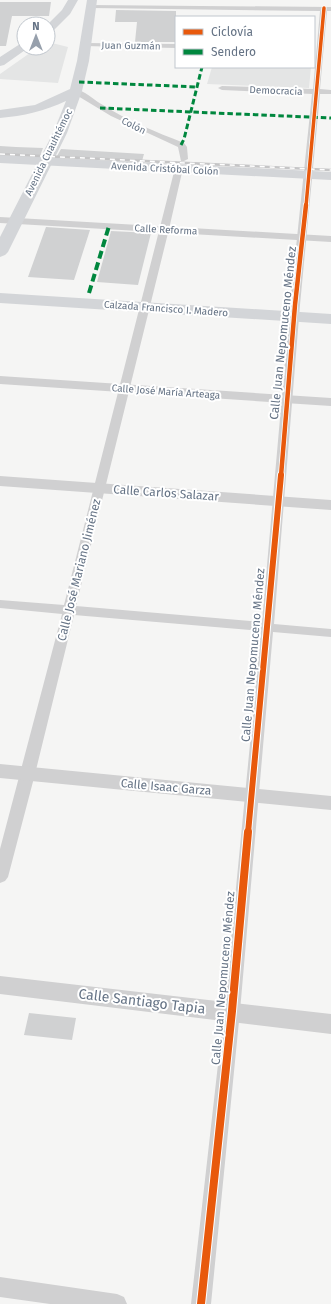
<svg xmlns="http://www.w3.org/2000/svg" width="331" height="1304" viewBox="0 0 331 1304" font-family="'Fira Sans',sans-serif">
<rect width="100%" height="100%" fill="#f5f5f4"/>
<!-- built -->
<path fill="#e4e5e5" d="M 48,42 L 68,47 L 58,83 L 0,79 L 0,74 L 37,48 L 48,48 Z
M 212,67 L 311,67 L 309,88 L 207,84 Z"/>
<!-- building -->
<path fill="#d0d1d2" d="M 0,2 L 51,2 L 49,16 L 12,16 L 6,46 L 0,46 Z
M 116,10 L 176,11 L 176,42 L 135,42 L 137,22 L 115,22 Z
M 0,146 L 16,147 L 43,148 L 40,156 L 0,154 Z
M 61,149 L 144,154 L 142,161 L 57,156 Z
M 46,227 L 90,230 L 74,280 L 28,277 Z
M 111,231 L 151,233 L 138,285 L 97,282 Z
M 29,1013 L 76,1018 L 72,1040 L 24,1035 Z"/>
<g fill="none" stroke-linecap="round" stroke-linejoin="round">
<!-- minor -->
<path fill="#d0d0d1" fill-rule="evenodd" d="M 89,5 L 331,7 L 331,11 L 327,11 L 320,89 L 331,90 L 331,94 L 320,94 L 300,305 L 274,624 L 331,629 L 331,637 L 273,632 L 240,1011 L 211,1304 L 191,1304 L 224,1011 L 261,631 L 74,615 L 35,774 L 8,877 L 5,881 L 0,883 L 0,849 L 62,614 L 0,608 L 0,600 L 64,605 L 175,168 L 179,166 L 183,168 L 169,229 L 76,606 L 262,622 L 290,305 L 312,94 L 222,90 L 218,88 L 222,86 L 313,89 L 320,11 L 91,8 L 88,6 Z
M 85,43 L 176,44 L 176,48 L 83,46 L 82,45 Z
M 73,89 C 82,88 95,101 103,105 C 128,121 156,132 184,143 L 187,147 L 188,159 L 184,161 L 181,161 L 178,147 L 111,116 L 73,93 Z
M 0,1277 L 117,1294 L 124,1297 L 127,1304 L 50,1304 L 0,1297 Z"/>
<!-- tertiary -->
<path fill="#d0d0d1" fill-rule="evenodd" d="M 0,217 L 331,236 L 331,242 L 0,223 Z
M 0,376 L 331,398 L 331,406 L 0,384 Z
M 0,476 L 331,500 L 331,510 L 0,486 Z
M 0,764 L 331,796 L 331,810 L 0,778 Z
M 0,976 L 331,1014 L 331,1034 L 0,994 Z"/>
<!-- primary -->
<path fill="#d3d5d8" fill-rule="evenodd" d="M 0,155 L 331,172 L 331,180 L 0,163 Z
M 0,293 L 331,314 L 331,324 L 0,303 Z"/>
<!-- trunk -->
<path fill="#d3d5d8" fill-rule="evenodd" d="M 68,0 L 78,0 L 70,14 L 52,32 L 48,33 L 48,24 L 62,10 Z
M 87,0 L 97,0 L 89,61 L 82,91 L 67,133 L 8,252 L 5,255 L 0,257 L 0,237 L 53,133 L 66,101 C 45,111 23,116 0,118 L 0,110 L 35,105 L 70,89 L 77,61 Z
M 24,42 L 24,48 L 28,48 L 4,65 L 0,66 L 0,57 L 20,44 Z"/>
<!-- rail casing -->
<g stroke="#c5c5c6" stroke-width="2.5">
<path id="rail" d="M 0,154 L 331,170"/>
</g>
<!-- rail -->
<use href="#rail" stroke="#fff" stroke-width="1.5" stroke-dasharray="5" stroke-linecap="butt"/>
<!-- quiet-far1 -->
<path stroke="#00873e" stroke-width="3" stroke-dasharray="5.5 3" stroke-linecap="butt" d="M 79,82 L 197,87
M 100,108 L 331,118
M 181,145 L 184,139 L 202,67"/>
<!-- quiet -->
<path stroke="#00873e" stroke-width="4" stroke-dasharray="8 4" stroke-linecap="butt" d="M 89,293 L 109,226"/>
<!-- cycleway-far3 casing -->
<g stroke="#fff" stroke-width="5">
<path id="cycleway-far3" d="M 306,206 L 324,8"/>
</g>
<!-- cycleway-far2 casing -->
<g stroke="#fff" stroke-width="6">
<path id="cycleway-far2" d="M 281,476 L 295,305 L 306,205"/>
</g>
<!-- cycleway-far1 casing -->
<g stroke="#fff" stroke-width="8">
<path id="cycleway-far1" d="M 248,833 L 281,475"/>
</g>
<!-- cycleway casing -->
<g stroke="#fff" stroke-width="10">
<path id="cycleway" d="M 201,1304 L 232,1011 L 248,832"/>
</g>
<!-- cycleway-far3 -->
<use href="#cycleway-far3" stroke="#e8590c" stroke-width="3.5"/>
<!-- cycleway-far2 -->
<use href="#cycleway-far2" stroke="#e8590c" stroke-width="4.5"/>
<!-- cycleway-far1 -->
<use href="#cycleway-far1" stroke="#e8590c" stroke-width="6"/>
<!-- cycleway -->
<use href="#cycleway" stroke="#e8590c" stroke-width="8"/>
</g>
<g text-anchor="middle" stroke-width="4" stroke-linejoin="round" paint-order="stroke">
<!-- far-street labels -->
<g font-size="10" fill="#657385" stroke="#fff">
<text transform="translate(131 45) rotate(1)" y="4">Juan Guzmán</text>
<text transform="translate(276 90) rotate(2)" y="4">Democracia</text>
<text transform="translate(134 125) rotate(26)" y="4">Colón</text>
<text transform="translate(48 152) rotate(-64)" y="4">Avenida Cuauhtémoc</text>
<text transform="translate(165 168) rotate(3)" y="4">Avenida Cristóbal Colón</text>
<text transform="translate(166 229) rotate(3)" y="4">Calle Reforma</text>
<text transform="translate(166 308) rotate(4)" y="4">Calzada Francisco I. Madero</text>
<text transform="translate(166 391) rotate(4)" y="4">Calle José María Arteaga</text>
</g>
<!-- street labels -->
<g font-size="12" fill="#657385" stroke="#fff">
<text transform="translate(283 333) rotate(-84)" y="4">Calle Juan Nepomuceno Méndez</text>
<text transform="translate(166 493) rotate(4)" y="4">Calle Carlos Salazar</text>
<text transform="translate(79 570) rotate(-76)" y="4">Calle José Mariano Jiménez</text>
<text transform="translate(253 655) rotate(-85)" y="4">Calle Juan Nepomuceno Méndez</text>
<text transform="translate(166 787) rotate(5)" y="4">Calle Isaac Garza</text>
<text transform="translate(223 978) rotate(-85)" y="4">Calle Juan Nepomuceno Méndez</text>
</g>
<!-- near-street labels -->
<g font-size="14" fill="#657385" stroke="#fff">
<text transform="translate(142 1001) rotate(7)" y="5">Calle Santiago Tapia</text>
</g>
</g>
<!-- legend -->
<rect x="175" y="16" width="140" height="52" fill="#ffffff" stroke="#c1c7ce"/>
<rect x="183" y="29" width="20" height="6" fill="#e8590c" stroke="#c1c7ce"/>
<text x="211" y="36" font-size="12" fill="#657385">Ciclovía</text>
<rect x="183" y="49" width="20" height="6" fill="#00873e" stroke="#c1c7ce"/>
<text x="211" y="56" font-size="12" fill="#657385">Sendero</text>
<!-- north arrow -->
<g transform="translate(36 36)"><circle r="19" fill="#ffffff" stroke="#c1c7ce"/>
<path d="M0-3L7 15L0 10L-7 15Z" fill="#97a0ac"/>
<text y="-6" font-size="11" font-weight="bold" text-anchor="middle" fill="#657385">N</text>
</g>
</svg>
